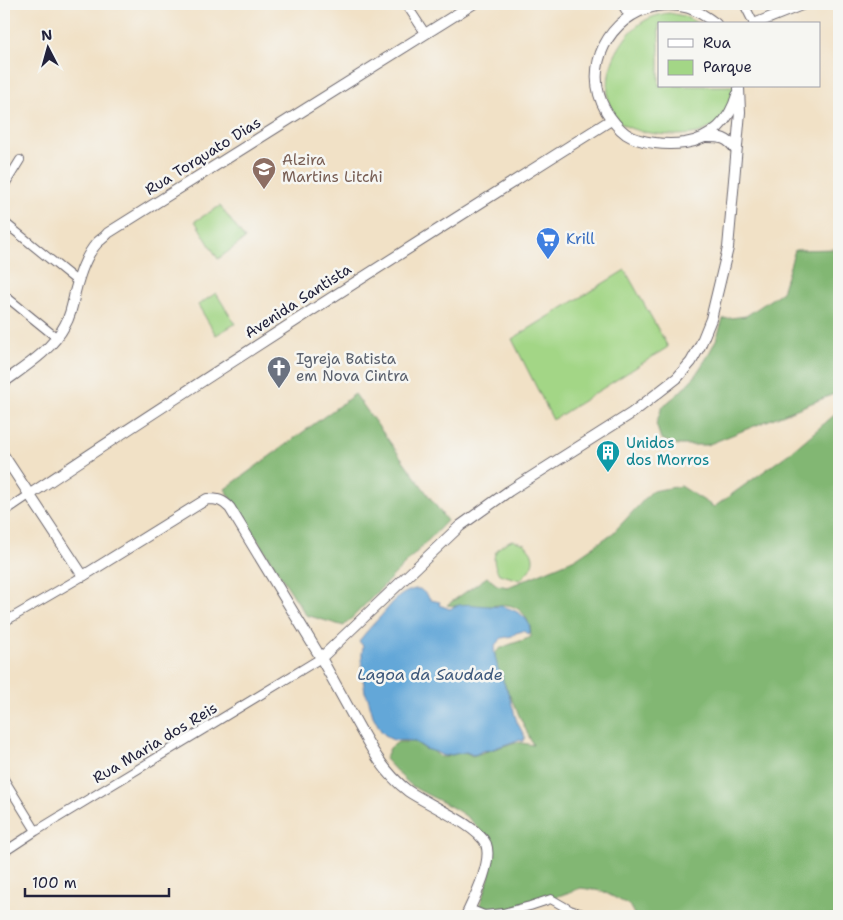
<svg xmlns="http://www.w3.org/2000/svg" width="843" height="920" viewBox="0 0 843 920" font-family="'Shantell Sans',sans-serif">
<rect width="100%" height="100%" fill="#f6f6f2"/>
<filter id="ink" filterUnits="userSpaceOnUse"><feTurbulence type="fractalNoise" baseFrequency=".02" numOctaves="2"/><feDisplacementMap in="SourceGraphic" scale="10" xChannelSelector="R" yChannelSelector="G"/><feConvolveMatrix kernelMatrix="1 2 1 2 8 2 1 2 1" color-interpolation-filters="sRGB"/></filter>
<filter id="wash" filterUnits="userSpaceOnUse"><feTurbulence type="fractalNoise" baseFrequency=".0096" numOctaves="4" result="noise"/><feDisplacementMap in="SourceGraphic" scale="20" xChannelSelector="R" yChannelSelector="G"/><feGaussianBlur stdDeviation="1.12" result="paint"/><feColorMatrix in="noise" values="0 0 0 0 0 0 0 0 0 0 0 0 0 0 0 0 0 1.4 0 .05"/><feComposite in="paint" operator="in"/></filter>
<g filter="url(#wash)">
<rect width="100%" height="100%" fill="#f1e1c6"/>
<!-- green -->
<path fill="#a3d686" stroke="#627c60" d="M 669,13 L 684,16 L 699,24 L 659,24 L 659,86 L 735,86 C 735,88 735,93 735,94 C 733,99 723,116 720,120 C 716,125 706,130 701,132 C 682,138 630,135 617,120 C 608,110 607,97 608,84 C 609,71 612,60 619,48 C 631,28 645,16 669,13 Z
M 220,206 L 245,239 L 218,259 L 195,221 Z
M 625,270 L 668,347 L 553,420 L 512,339 Z
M 216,293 L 235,324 L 216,335 L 198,305 Z
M 512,540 L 525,544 C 527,547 531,551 532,554 C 536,565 527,573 520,580 L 499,574 C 489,557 495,547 512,540 Z"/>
<!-- forest -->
<path fill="#82b773" stroke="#526c57" d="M 839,249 L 839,392 L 707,445 L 678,445 L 661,439 L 656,424 L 662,407 L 679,393 L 694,377 L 706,359 L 716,340 L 723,319 L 746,316 L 782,292 L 795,250 Z
M 355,394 L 447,521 L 344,626 L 306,615 L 225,489 Z
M 839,411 L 839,916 L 635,916 L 629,905 L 602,891 L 581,888 L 505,915 L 478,910 C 482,897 489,883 490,870 C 491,862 489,855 486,847 C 485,843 484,837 481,833 C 470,811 432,799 412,786 C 402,778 394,768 385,759 L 390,748 L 398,742 L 415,742 L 425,749 L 432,750 L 440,757 L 446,757 L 462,752 L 467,753 L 472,756 L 516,742 L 533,745 L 495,664 C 495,660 494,656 496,652 C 500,646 523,641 531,637 C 531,623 524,607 507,605 C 498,604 488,607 479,608 C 469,608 458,606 447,605 L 487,577 L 497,585 L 508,587 L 575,559 L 613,533 L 652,491 L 681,486 L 714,507 L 791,452 Z"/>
<!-- water -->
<path fill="#64a7d8" stroke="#43648a" d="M 415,589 L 420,589 C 424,593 428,595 431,600 L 440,602 L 439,605 L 450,609 C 460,601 476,606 489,606 C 493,607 497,606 501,606 C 514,609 532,617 530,633 L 528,634 L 523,631 L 516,633 L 512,636 L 502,638 L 496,644 L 494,651 L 498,669 L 502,673 L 503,681 L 509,695 L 517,722 L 525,737 L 523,741 L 518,740 L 490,750 L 482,751 L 477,754 L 473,755 L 466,752 L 445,756 L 441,755 L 436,752 L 426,749 L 417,743 L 412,741 L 393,740 L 387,737 L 381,731 L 373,716 L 368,698 L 365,692 L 362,673 L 362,654 L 363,646 L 359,641 C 366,632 373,624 381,616 C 392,604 398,593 415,589 Z"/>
</g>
<g filter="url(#ink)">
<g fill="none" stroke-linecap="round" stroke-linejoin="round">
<!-- minor casing -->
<g stroke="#6a656c" stroke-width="10">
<path id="minor" d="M 406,4 L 425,33
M 744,4 L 754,24
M 4,186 L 20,160
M 4,222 L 78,282
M 4,295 L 57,338
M 4,512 L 29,495
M 4,622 L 83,576
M 4,779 L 36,831
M 4,852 L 36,831 L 321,658
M 469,909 L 484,915 L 503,913 L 530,906 L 551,899 L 570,910 L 589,916"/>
</g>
<!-- tertiary casing -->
<g stroke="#6a656c" stroke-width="12">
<path id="tertiary" d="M 623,4 L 630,16
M 716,24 C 697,9 681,2 656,6 C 609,15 581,68 606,111 C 611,119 618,128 626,134 C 641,144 668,145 685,143 C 712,139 730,120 737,95
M 754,24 L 804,4
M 706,137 C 721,137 727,137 736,150
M 4,382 C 26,366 52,350 65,325 C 71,315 73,303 75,292 C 79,276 85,256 97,243 C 100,240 105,237 108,233 L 473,4
M 4,456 L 83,576 L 207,499 C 217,499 223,500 230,508 L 321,658
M 29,495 C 221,367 416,243 611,120
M 466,916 C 474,899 493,862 486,844 C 477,825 427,804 408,791 C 383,772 369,745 354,718 C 343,698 332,678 321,658 L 460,526 L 509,491 L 632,413 L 677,378 L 691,362 L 700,346 L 711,319 L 728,248 L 740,112 L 739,88"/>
</g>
<!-- minor -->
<use href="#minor" stroke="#fff" stroke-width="8"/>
<!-- tertiary -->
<use href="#tertiary" stroke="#fff" stroke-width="10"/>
</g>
</g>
<!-- icons -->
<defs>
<g id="school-pin" transform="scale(1.25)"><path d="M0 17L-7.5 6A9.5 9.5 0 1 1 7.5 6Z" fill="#8d6e63" stroke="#f6f6f2"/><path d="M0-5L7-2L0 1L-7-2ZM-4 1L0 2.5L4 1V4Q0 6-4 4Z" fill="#fff"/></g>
<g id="supermarket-pin" transform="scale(1.25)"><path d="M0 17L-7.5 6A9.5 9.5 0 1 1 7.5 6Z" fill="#3f7fe0" stroke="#f6f6f2"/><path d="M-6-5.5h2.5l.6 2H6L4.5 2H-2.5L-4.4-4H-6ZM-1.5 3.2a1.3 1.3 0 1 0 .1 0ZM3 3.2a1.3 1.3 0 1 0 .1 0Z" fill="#fff"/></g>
<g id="church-pin" transform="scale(1.25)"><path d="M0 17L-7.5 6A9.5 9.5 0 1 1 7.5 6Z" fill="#6b7280" stroke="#f6f6f2"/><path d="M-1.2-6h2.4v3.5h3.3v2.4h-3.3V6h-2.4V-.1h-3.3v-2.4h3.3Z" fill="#fff"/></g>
<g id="building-pin" transform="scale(1.25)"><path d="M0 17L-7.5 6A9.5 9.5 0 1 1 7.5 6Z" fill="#0f9aa8" stroke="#f6f6f2"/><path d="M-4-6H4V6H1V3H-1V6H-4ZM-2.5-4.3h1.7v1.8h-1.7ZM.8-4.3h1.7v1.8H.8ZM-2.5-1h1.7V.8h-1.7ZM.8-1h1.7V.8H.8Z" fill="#fff"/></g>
</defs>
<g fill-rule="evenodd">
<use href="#school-pin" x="264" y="169"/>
<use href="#supermarket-pin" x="548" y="239"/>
<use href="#church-pin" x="279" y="368"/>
<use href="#building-pin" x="608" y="452"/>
</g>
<g text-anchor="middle" stroke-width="5" stroke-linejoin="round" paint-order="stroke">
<!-- street labels -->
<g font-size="15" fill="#22223b" stroke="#f6f6f2">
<text transform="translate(203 156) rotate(-32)" y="5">Rua Torquato Dias</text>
<text transform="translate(298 301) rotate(-33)" y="5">Avenida Santista</text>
<text transform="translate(155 743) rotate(-31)" y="5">Rua Maria dos Reis</text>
</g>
<!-- education labels -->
<g font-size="15" fill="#785e54" stroke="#f6f6f2" text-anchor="start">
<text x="282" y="165">Alzira<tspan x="282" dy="17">Martins Litchi</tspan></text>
</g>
<!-- shop labels -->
<g font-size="15" fill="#366cbe" stroke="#f6f6f2" text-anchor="start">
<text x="566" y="244">Krill</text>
</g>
<!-- worship labels -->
<g font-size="15" fill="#5b616d" stroke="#f6f6f2" text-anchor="start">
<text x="296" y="364">Igreja Batista<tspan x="296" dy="17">em Nova Cintra</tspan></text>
</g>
<!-- culture labels -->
<g font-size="15" fill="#0d838f" stroke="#f6f6f2" text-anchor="start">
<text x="626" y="448">Unidos<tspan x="626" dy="17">dos Morros</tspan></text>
</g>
<!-- water labels -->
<g font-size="16" font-style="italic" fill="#3c577a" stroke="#f6f6f2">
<text x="430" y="680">Lagoa da Saudade</text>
</g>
</g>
<!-- margin -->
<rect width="843" height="920" fill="none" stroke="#f6f6f2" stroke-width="20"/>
<!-- legend -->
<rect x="658" y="22" width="162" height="65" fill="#f6f6f2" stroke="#a1a1a9"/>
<rect x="668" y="39" width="25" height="8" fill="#ffffff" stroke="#a1a1a9"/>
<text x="703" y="48" font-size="15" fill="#22223b">Rua</text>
<rect x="668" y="60" width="25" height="15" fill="#a3d686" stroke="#a1a1a9"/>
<text x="703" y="72" font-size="15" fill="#22223b">Parque</text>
<!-- north arrow -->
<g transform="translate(48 48) rotate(354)" stroke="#f6f6f2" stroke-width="4" paint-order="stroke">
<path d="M0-4L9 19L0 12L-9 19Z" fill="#22223b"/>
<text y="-8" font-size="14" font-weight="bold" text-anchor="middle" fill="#22223b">N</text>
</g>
<!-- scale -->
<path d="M25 888v8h144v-8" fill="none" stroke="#22223b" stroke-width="2.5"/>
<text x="32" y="888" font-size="15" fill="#22223b" stroke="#f6f6f2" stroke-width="4" paint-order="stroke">100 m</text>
</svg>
